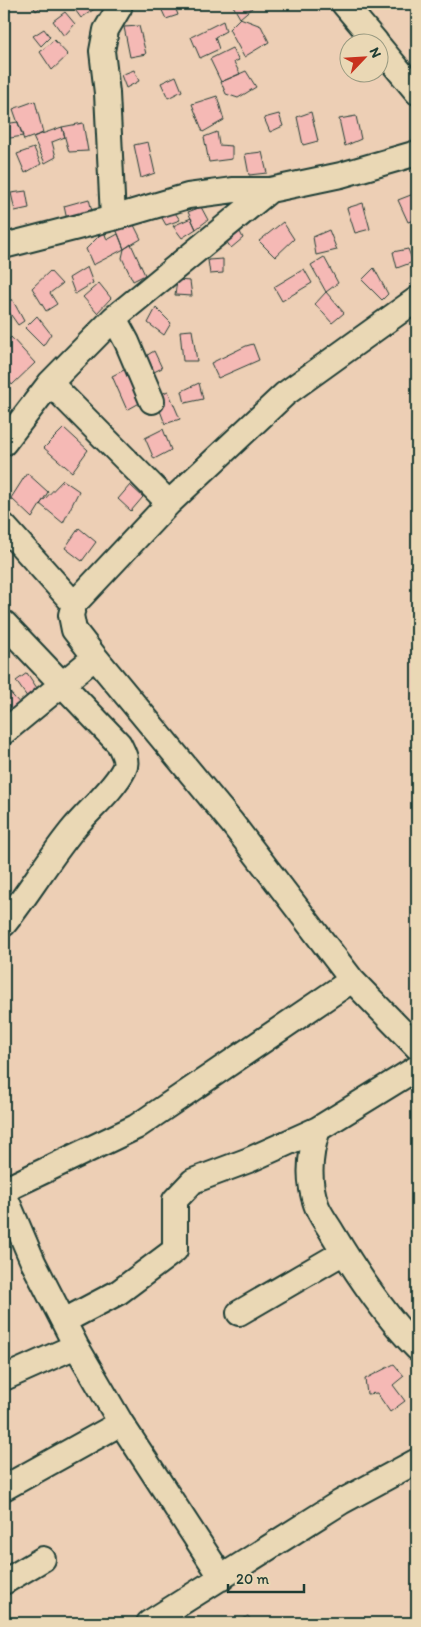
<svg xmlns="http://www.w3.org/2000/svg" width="421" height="1627" viewBox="0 0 421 1627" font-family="Itim,sans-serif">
<rect width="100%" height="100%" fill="#edcfb5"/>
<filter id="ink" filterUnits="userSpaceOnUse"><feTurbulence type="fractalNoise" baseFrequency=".02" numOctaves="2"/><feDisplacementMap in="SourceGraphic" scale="10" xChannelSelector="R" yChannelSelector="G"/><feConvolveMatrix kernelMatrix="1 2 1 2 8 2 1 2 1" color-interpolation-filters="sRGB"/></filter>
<g filter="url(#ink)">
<!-- building -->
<path fill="#f5b9b5" stroke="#1f3d34" d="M 32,4 L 44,4 L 36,11 Z
M 78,4 L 98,4 L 99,6 L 81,18 L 73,7 Z
M 159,4 L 174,4 L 178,15 L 166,19 Z
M 232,4 L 251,4 L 253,7 L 240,18 Z
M 65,12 L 75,24 L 64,36 L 53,21 Z
M 240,18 L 261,26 L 269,42 L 244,57 L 229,29 Z
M 223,21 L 226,31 L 215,37 L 219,49 L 200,58 L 191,37 Z
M 139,26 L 146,54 L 130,57 L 124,27 Z
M 44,29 L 50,37 L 41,46 L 33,36 Z
M 54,40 L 68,55 L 52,70 L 40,52 Z
M 232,48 L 239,60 L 234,62 L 240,74 L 221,82 L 210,59 Z
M 134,70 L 139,81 L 126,88 L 121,75 Z
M 246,71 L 256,87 L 238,98 L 226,94 L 221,82 Z
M 176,76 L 182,91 L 168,98 L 161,83 Z
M 217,96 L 224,120 L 203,132 L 192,104 Z
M 35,101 L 43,133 L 24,140 L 13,109 Z
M 311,112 L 318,141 L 303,145 L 297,117 Z
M 279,114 L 283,126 L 270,132 L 264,118 Z
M 356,116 L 361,139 L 345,146 L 339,119 Z
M 18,122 L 23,136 L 4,139 L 4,124 Z
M 83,123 L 88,151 L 69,152 L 62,127 Z
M 62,127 L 65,137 L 52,142 L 56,157 L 45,163 L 33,137 Z
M 217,132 L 219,145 L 232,146 L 232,159 L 209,162 L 204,137 Z
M 148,142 L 155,173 L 141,178 L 134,145 Z
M 34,148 L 41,164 L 25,173 L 17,154 Z
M 262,152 L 267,173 L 249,175 L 245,154 Z
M 26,191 L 29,208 L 15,211 L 11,193 Z
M 416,193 L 417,196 L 417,219 L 408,222 L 398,200 Z
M 89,199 L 92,211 L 67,220 L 64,206 Z
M 363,203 L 370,229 L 355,233 L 347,208 Z
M 171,207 L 180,220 L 166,225 L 158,211 Z
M 201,207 L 208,220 L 196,229 L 188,212 Z
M 191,218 L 196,229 L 182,238 L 173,226 Z
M 131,219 L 141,239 L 124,249 L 115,226 Z
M 283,222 L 294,239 L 275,257 L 259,241 Z
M 237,226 L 243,238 L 231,248 L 224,238 Z
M 329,230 L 337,250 L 316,255 L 313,237 Z
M 104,231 L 107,240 L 118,234 L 124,249 L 93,265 L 86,249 Z
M 131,244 L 145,275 L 133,281 L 122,258 L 124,249 Z
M 408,249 L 413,262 L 397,268 L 393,252 Z
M 324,257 L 338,283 L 326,292 L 311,265 Z
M 223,259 L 223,273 L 210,274 L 208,260 Z
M 87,267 L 93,283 L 75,294 L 69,278 Z
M 374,268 L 388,294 L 382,300 L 362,280 Z
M 304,269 L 312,283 L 282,301 L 274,287 Z
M 50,271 L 62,284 L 50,293 L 57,304 L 46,311 L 32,288 Z
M 177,280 L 190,281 L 192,296 L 175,295 Z
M 99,283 L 111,298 L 97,313 L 83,297 Z
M 326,292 L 344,313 L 332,323 L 315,304 Z
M 12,299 L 24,321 L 18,325 L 4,305 Z
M 156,308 L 171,323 L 164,335 L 148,323 Z
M 37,316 L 51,334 L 43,346 L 25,328 Z
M 192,330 L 197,361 L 183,361 L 180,331 Z
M 11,337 L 35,363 L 12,385 L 4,374 L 4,345 Z
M 253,344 L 259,360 L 218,378 L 211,363 L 246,346 Z
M 154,351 L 162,368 L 148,375 L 141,359 Z
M 130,367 L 145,400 L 127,410 L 112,376 Z
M 199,383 L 203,399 L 185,403 L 182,391 Z
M 168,391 L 180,419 L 165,424 L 155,397 Z
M 64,428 L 88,450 L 72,472 L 44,448 Z
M 163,429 L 171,450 L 154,459 L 145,438 Z
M 27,473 L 48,492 L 32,518 L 11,498 Z
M 63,480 L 79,491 L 63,523 L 40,504 Z
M 130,485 L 143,497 L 131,511 L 118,499 Z
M 79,528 L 96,542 L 82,561 L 65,548 Z
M 27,673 L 37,688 L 30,701 L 16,681 Z
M 4,686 L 23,707 L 9,718 L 4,712 Z
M 394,1364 L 404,1376 L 393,1385 L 405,1401 L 390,1412 L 377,1393 L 367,1394 L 365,1379 Z
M 248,1616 L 253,1623 L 236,1623 Z"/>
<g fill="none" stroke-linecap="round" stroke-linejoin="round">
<!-- minor casing -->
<g stroke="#1f3d34" stroke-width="28">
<path id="minor" d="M 344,4 L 376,42
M 378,45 L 417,92
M 113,218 L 107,93 L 102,51 L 106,30 L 119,8 L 120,4
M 4,246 L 113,218 L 188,196 L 234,190 L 270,190 L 341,175 L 417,153
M 114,318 L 127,342 L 152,401
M 50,383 L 169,503
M 4,443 L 50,383 L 114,318 L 270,190
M 4,526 L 74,604
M 4,623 L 119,744 C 123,752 128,761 124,769 C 114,789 89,810 74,828 C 49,858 29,893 4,924
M 4,732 L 95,657
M 352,980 L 417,1047
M 417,1068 L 318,1129 C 310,1153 307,1179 316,1204 C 319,1214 328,1225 333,1234 C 357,1274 384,1315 417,1348
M 4,1190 L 136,1127 L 352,980 L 232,823 L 95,657 L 74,630 L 71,615 L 74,604 L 169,503 L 285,394 L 417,299
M 4,1194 L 33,1262 L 76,1346 L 121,1423 L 222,1578
M 239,1313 L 344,1252
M 64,1321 L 119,1292 L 175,1250 L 175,1200 L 193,1181 L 249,1160 L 318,1129
M 4,1378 L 76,1346
M 4,1488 L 121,1423
M 4,1582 L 43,1559
M 149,1623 L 341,1502 L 417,1461"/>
</g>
<!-- minor -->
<use href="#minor" stroke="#ead8b5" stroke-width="24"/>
</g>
</g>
<!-- margin -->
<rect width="421" height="1627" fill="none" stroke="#ead8b5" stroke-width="20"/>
<rect x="10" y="10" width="401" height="1607" fill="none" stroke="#1f3d34" stroke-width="2" filter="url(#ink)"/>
<!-- north arrow -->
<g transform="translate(364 58) rotate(65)"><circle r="24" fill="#ead8b5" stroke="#999a81"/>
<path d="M0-4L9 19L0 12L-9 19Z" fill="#c8321e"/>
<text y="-8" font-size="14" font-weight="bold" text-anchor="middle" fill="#1f3d34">N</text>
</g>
<!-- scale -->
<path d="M228 1584v8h76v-8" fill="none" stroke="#1f3d34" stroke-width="2.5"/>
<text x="236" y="1584" font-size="15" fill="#1f3d34" stroke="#ead8b5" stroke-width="4" paint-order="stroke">20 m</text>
</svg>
